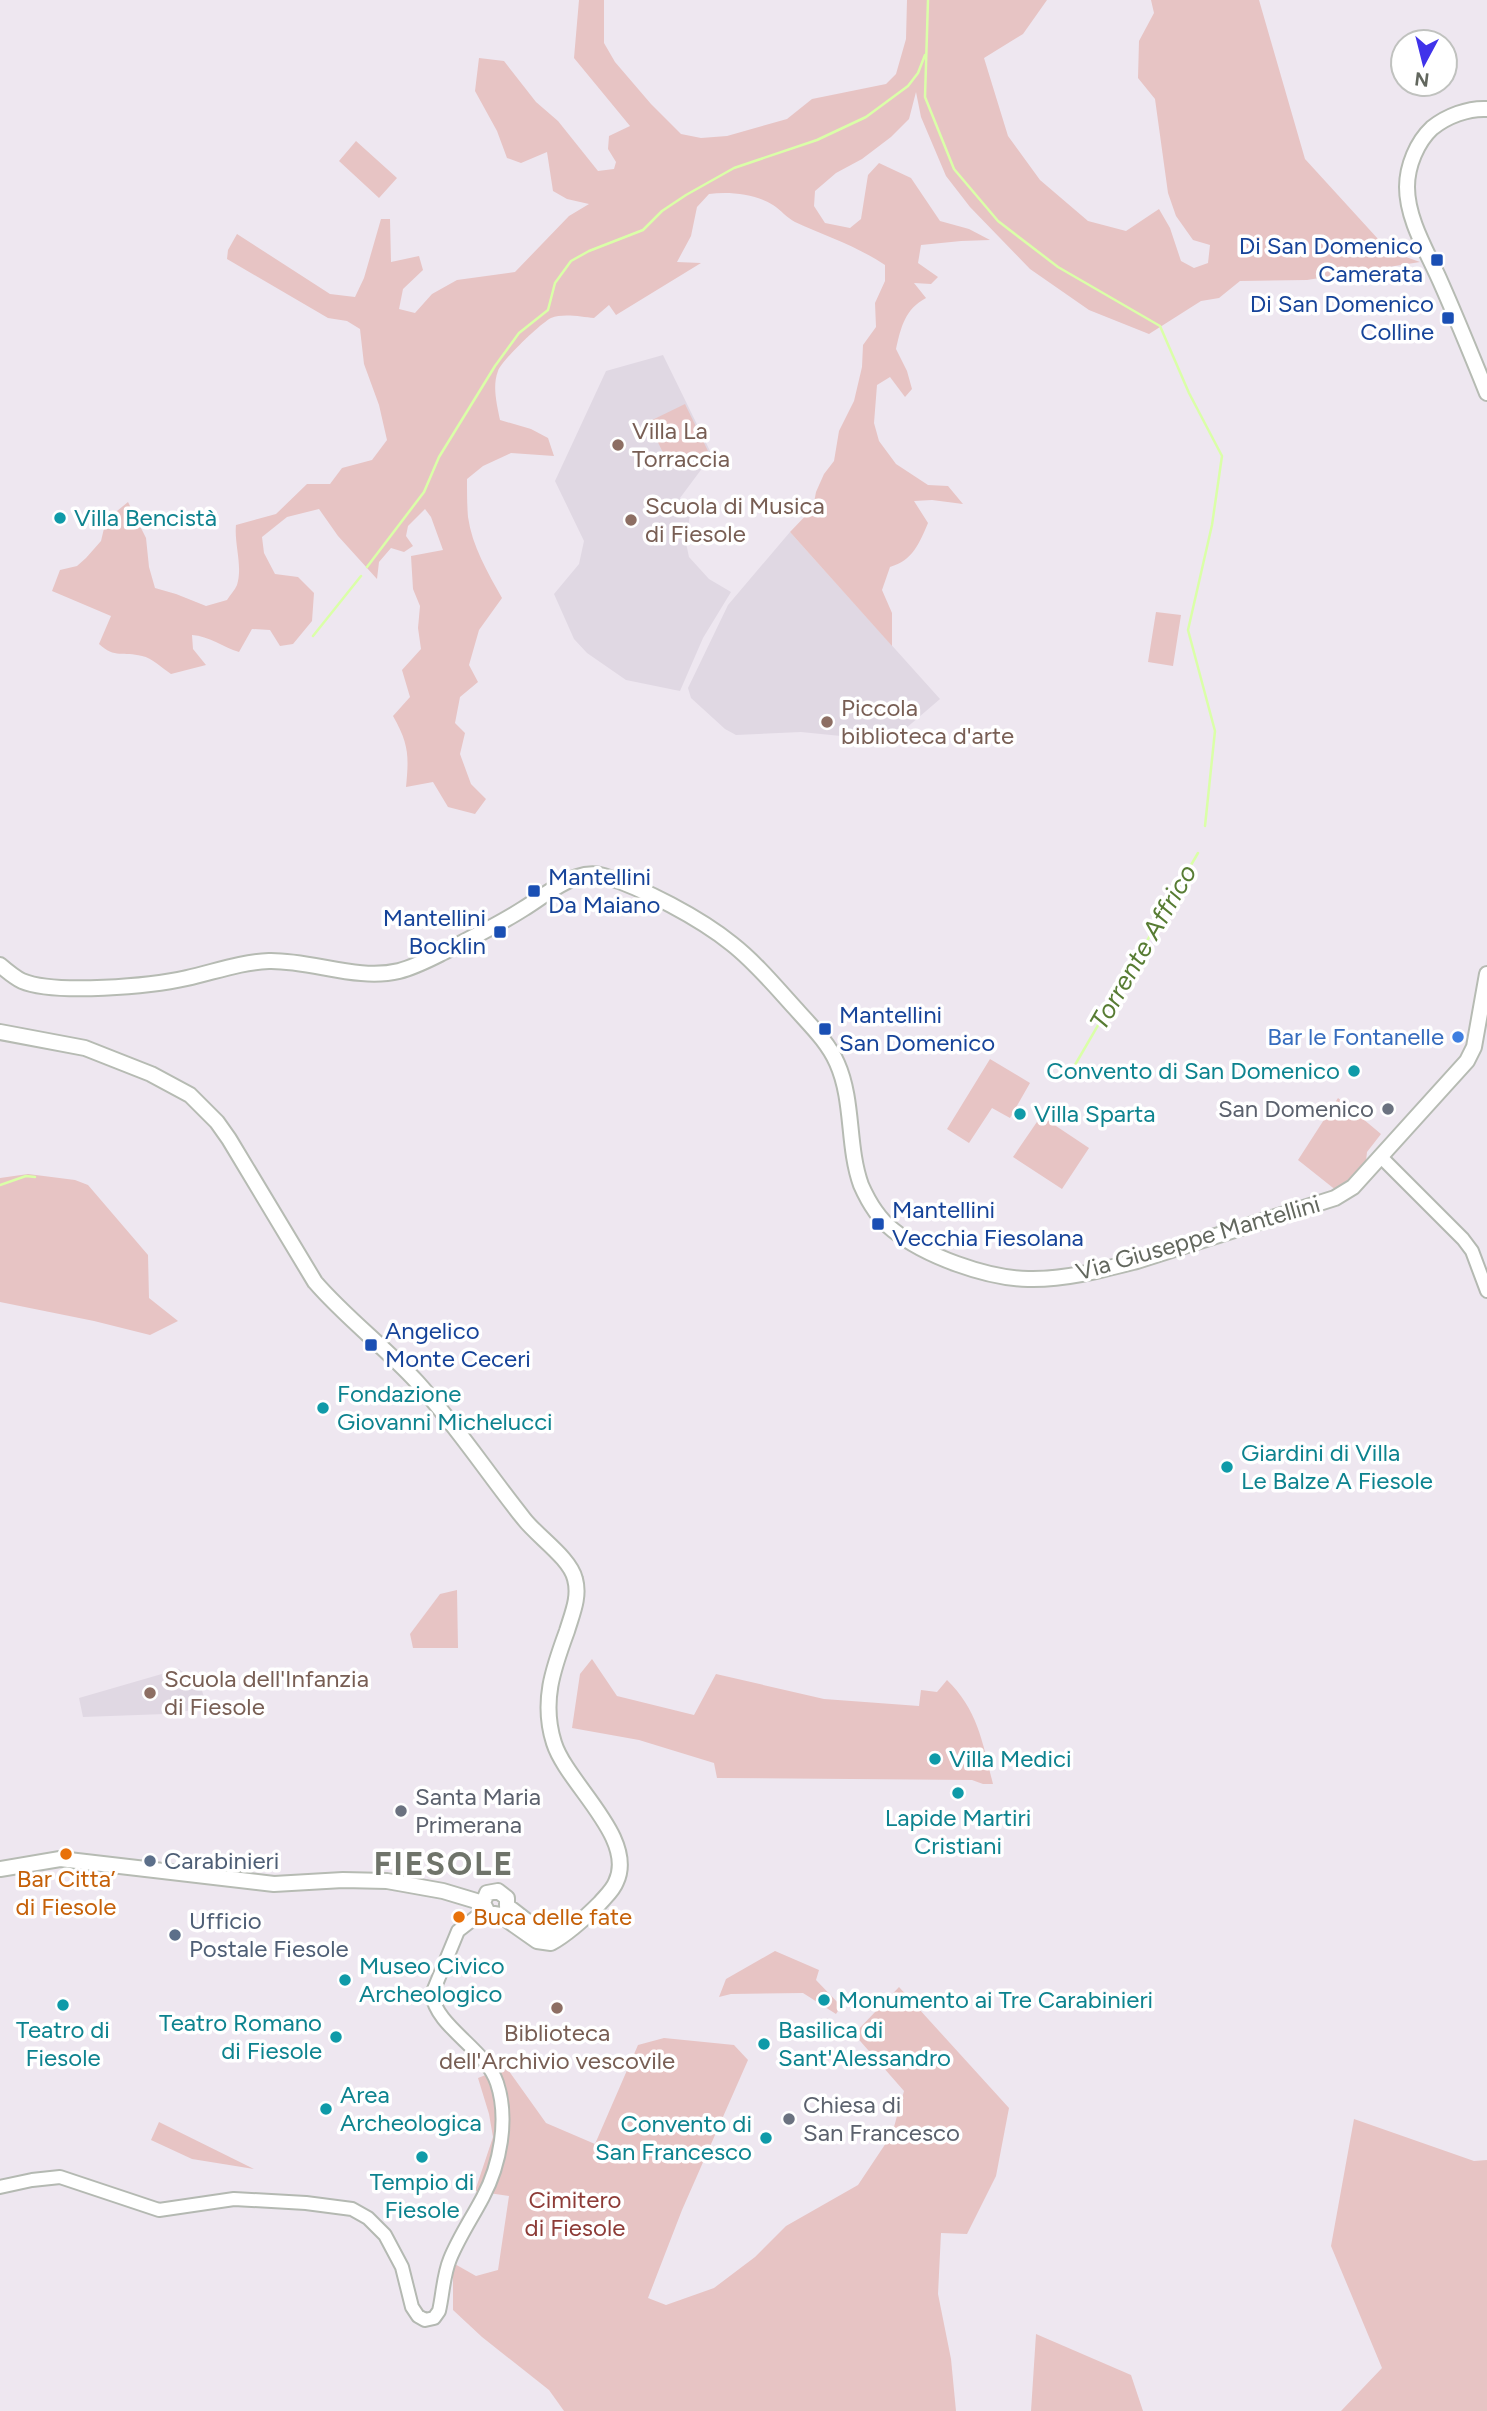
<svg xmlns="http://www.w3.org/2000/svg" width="1487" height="2411" viewBox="0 0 1487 2411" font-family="Figtree,sans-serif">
<rect width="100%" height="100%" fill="#eee7f0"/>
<!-- education -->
<path fill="#e0d8e3" d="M 663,355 L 712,455 L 680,498 L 690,513 L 686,543 L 689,557 L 709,579 L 731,592 L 703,638 L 680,691 L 626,680 L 587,653 L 574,639 L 554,594 L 579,564 L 584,541 L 555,481 L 606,371 Z
M 790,532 L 940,699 L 891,741 L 801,732 L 736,735 L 725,729 L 691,698 L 688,688 L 728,605 Z
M 179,1669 L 201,1687 L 207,1708 L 165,1714 L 83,1717 L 79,1698 Z"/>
<!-- green -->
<path fill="#e7c4c4" d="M 579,0 L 604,0 L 604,43 L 615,62 L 651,104 L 681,134 L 701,138 L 727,136 L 787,119 L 812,99 L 886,84 L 896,74 L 906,39 L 907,0 L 1047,0 L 1023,34 L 984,58 L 1008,136 L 1040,180 L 1088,221 L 1126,231 L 1159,209 L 1170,228 L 1181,261 L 1194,268 L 1208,263 L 1210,245 L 1193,240 L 1176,216 L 1168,193 L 1155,99 L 1138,78 L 1139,41 L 1154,13 L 1151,0 L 1259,0 L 1305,159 L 1389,251 L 1420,262 L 1307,280 L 1240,281 L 1219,298 L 1201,301 L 1149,334 L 1089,310 L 1030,269 L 970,207 L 946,176 L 921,117 L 916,92 L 909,119 L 891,137 L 862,159 L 836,173 L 815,191 L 814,206 L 825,223 L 850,228 L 861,219 L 868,175 L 879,163 L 911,178 L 940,221 L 969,229 L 990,240 L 961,241 L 921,245 L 918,263 L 938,277 L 931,284 L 914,283 L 926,298 C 905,309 901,327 896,349 L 907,371 L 912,389 L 905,397 L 890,377 L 877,385 L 874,423 L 879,441 L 896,464 L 928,485 L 948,486 L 963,504 L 932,500 L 914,501 L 928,523 C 919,544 913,560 890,567 L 882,590 L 892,613 L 892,646 L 790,532 L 813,508 L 816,492 L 824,474 L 834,461 L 839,431 L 854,401 L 862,367 L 863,345 L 876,327 L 875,303 L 885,281 L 885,265 C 857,246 825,236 795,222 C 787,218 781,210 773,205 C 756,194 729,191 709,194 L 697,207 L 691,236 L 677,262 L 701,263 L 616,315 L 609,305 L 594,318 C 582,317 563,313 551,318 C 541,323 501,361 498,371 C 492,386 497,405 500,420 L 531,429 L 548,438 L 554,456 L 511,453 L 483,466 L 467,479 C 467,491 467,505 468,517 C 472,546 488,573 502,598 L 479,630 L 469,665 L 478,682 L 460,697 L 455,723 L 465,733 L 460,754 L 471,784 L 486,799 L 475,814 L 448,807 L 433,782 L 406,787 C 409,756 409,744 393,716 L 410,697 L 402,670 L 421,649 L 418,628 L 420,606 L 413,589 L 411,556 L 443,550 L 431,517 L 425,509 L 408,526 L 406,536 L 413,546 L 404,552 L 391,548 L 379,562 L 377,579 L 338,536 L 319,509 L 287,517 L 262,537 L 264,553 L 275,574 L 298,577 L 314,593 L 312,621 L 293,644 L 280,646 L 270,630 L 252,629 L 239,652 C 223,647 209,636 192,635 L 193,649 L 206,665 L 171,674 C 162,668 152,658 142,656 C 123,651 115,659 99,644 L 111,616 L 52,591 L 60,570 L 77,566 L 86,558 L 101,541 L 106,520 L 128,502 L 146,538 L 149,567 L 155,588 L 176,594 L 206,606 L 227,600 C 230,595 235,590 237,585 C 243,566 234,544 236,525 L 276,514 L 307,484 L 330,484 L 342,468 L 372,460 L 387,440 L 379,405 L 364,364 L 360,329 L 347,321 L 328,318 L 227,259 L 228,250 L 237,234 L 330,294 L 355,297 L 364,278 L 381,219 L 390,219 L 391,262 L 419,256 L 423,270 L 403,289 L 399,309 L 415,313 L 432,294 L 457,280 L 515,272 L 569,216 L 589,204 L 567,199 L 553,191 L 547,152 L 521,163 L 507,158 L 497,131 L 475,91 L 479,58 L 504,61 L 536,102 L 558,121 L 598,171 L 614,169 L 616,162 L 608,149 L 609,136 L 630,126 L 574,58 Z
M 356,141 L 397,178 L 379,198 L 339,161 Z
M 685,404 L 708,451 L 671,469 L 648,422 Z
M 1156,612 L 1181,615 L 1173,666 L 1148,662 Z
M 990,1059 L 1030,1083 L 1010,1118 L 992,1108 L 969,1143 L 947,1129 Z
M 1338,1098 L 1381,1134 L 1367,1152 L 1366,1161 L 1337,1191 L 1298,1160 Z
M 1041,1116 L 1089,1148 L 1062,1189 L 1013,1157 Z
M 28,1174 L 75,1180 L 88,1185 L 148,1255 L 149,1298 L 178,1321 L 150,1335 L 94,1321 L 0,1302 L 0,1178 Z
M 457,1590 L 458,1648 L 413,1648 L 410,1634 L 440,1594 Z
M 592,1659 L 617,1696 L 694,1715 L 716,1674 L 824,1699 L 919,1706 L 921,1690 L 937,1692 L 947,1680 C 978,1710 983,1744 993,1784 L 983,1784 L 972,1780 L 717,1778 L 714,1763 L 639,1740 L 572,1728 L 580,1674 Z
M 775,1951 L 819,1970 L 816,1980 L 841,2006 L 836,2014 L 803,1993 L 731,1994 L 719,1997 L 726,1979 Z
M 899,1987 L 1009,2108 L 996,2176 L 967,2234 L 941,2233 L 938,2294 L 951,2359 L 956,2411 L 564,2411 L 549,2390 L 482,2337 L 453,2310 L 453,2263 L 476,2276 L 498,2270 L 509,2196 L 475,2191 L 493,2137 L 489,2114 L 478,2078 L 506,2067 L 546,2123 L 595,2144 L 638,2045 L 664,2038 L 734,2045 L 748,2060 L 682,2210 L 648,2298 L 666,2305 L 714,2288 L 755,2257 L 786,2226 L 858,2185 L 892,2134 L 904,2091 L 854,2034 Z
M 1354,2119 L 1474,2161 L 1487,2160 L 1487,2411 L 1341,2411 L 1382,2368 L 1331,2246 Z
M 159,2122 L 254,2169 L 192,2159 L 151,2140 Z
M 1036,2334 L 1131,2375 L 1143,2411 L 1031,2411 Z"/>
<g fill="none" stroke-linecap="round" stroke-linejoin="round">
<!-- stream -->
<path stroke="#daffa8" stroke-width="2.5" d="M 928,0 L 925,97 L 954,169 L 998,221 L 1058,267 L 1160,326 L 1189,393 L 1222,456 L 1212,525 L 1188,630 L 1215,731 L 1205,826
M 367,567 L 424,492 L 439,457 L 495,366 L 519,333 L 548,310 L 555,283 L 571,261 L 589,251 L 643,230 L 662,211 L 686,195 L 734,168 L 817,140 L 866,117 L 908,86 L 918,73 L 925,55
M 313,636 L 361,576
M 1068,1077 L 1198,853
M 0,1185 L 26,1176 L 35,1177"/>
<!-- tertiary casing -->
<g stroke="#b4b9b2" stroke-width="16">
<path id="tertiary" d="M 1381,1157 L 1463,1239 L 1472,1251 L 1487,1291
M 0,2187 L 32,2180 L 60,2177 L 159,2210 L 234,2199 L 306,2203 L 352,2209 L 368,2218 L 385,2235 L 402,2267 L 412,2307 L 418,2316 L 425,2320 L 434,2318 L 439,2311 C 443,2294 443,2276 450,2259 C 459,2237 472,2218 483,2197 C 500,2165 509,2119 497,2083 C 486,2049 436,2027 432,1994 L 458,1931 L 485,1910"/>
</g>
<!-- secondary casing -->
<g stroke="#b6bbb3" stroke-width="18">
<path id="secondary" d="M 1487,109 C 1468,108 1447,116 1432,128 C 1417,142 1407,166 1407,187 C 1407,220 1428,253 1441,283 C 1457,319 1472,356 1487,393
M 0,965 C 7,971 14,977 22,981 C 55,995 152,986 187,978 C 214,972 241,962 269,961 C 312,960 357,981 399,971 C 415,967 430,959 444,952 C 471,938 498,925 523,909 C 541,898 557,884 577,877 C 586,874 594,873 604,876 C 643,888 700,918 732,944 C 755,962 775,986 795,1008 C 810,1025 828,1042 837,1063 C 854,1101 847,1146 861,1185 C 868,1201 879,1219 893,1230 C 925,1256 986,1278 1028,1279 C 1065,1280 1102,1270 1137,1261 L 1335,1198 L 1353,1187 L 1467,1061 L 1474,1047 L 1487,974
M 0,1032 L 85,1048 L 151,1074 L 190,1095 L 217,1122 L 229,1139 L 315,1282 C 346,1318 385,1347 417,1382 C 456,1425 488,1474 524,1519 C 538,1537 570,1558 575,1579 C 580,1597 572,1614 567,1631 C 553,1669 541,1702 554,1743 C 567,1784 637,1838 616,1882 C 613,1890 606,1896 600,1903 C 586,1917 569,1933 551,1943 L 537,1941 L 500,1915 L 488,1913 L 483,1903 L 487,1893 L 498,1891 L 507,1898 L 507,1906 C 529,1921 543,1941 570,1928
M 0,1869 L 60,1859 L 274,1884 L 343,1880 L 387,1881 L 443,1891 L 483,1903"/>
</g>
<!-- tertiary -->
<use href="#tertiary" stroke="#fff" stroke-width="12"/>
<!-- secondary -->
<use href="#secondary" stroke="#fff" stroke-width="14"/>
</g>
<!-- markers -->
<g fill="#1a4fb4" stroke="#fff" stroke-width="2.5">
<rect x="1430" y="253" width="14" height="14" rx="3.5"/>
<rect x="1441" y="311" width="14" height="14" rx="3.5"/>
<rect x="527" y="884" width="14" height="14" rx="3.5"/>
<rect x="493" y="925" width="14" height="14" rx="3.5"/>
<rect x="818" y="1022" width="14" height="14" rx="3.5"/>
<rect x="871" y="1217" width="14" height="14" rx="3.5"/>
<rect x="364" y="1338" width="14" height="14" rx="3.5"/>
</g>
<g fill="#8d6e63" stroke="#fff" stroke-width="2.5">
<circle cx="618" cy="445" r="7"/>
<circle cx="631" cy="520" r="7"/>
<circle cx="827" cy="722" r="7"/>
<circle cx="150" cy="1693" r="7"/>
<circle cx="557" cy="2008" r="7"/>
</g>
<g fill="#0f9aa8" stroke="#fff" stroke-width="2.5">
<circle cx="60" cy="518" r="7"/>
<circle cx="1354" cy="1071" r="7"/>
<circle cx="1020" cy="1114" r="7"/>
<circle cx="323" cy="1408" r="7"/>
<circle cx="1227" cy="1467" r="7"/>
<circle cx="935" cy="1759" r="7"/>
<circle cx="958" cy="1793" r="7"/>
<circle cx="345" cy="1980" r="7"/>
<circle cx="824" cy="2000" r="7"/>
<circle cx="63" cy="2005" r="7"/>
<circle cx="336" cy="2037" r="7"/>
<circle cx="764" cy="2044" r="7"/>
<circle cx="326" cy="2109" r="7"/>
<circle cx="766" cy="2138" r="7"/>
<circle cx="422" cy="2157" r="7"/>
</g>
<circle fill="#3f7fe0" stroke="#fff" stroke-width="2.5" cx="1458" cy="1037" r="7"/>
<g fill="#6b7280" stroke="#fff" stroke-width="2.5">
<circle cx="1388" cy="1109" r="7"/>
<circle cx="401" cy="1811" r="7"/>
<circle cx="789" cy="2119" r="7"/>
</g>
<g fill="#e8710a" stroke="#fff" stroke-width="2.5">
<circle cx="66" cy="1854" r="7"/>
<circle cx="459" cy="1917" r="7"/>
</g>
<g fill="#5c6f8a" stroke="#fff" stroke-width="2.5">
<circle cx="150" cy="1861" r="7"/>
<circle cx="175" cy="1935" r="7"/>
</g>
<g text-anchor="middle" stroke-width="7" stroke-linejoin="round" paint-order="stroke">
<!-- transit labels -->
<g font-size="24" fill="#164399" stroke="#fff" text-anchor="start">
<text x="1423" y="254" text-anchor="end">Di San Domenico<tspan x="1423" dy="28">Camerata</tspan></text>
<text x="1434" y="312" text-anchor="end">Di San Domenico<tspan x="1434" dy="28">Colline</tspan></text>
<text x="548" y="885">Mantellini<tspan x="548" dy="28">Da Maiano</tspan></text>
<text x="486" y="926" text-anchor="end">Mantellini<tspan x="486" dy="28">Bocklin</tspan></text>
<text x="839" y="1023">Mantellini<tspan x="839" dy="28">San Domenico</tspan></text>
<text x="892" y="1218">Mantellini<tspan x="892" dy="28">Vecchia Fiesolana</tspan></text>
<text x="385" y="1339">Angelico<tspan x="385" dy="28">Monte Ceceri</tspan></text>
</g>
<!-- education labels -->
<g font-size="24" fill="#785e54" stroke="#fff" text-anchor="start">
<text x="632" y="439">Villa La<tspan x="632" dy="28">Torraccia</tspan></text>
<text x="645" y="514">Scuola di Musica<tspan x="645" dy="28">di Fiesole</tspan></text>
<text x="841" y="716">Piccola<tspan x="841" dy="28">biblioteca d'arte</tspan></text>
<text x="164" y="1687">Scuola dell'Infanzia<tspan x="164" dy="28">di Fiesole</tspan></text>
<text x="557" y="2041" text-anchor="middle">Biblioteca<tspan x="557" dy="28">dell'Archivio vescovile</tspan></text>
</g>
<!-- culture labels -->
<g font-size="24" fill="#0d838f" stroke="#fff" text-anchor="start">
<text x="74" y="526">Villa Bencistà</text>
<text x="1340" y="1079" text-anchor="end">Convento di San Domenico</text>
<text x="1034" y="1122">Villa Sparta</text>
<text x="337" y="1402">Fondazione<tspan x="337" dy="28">Giovanni Michelucci</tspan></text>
<text x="1241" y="1461">Giardini di Villa<tspan x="1241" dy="28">Le Balze A Fiesole</tspan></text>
<text x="949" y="1767">Villa Medici</text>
<text x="958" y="1826" text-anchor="middle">Lapide Martiri<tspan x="958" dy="28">Cristiani</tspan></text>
<text x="359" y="1974">Museo Civico<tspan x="359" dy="28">Archeologico</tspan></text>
<text x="838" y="2008">Monumento ai Tre Carabinieri</text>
<text x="322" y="2031" text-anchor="end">Teatro Romano<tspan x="322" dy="28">di Fiesole</tspan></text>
<text x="63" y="2038" text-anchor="middle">Teatro di<tspan x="63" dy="28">Fiesole</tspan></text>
<text x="778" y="2038">Basilica di<tspan x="778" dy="28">Sant'Alessandro</tspan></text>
<text x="340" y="2103">Area<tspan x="340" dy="28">Archeologica</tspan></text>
<text x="752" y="2132" text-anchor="end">Convento di<tspan x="752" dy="28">San Francesco</tspan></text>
<text x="422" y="2190" text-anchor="middle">Tempio di<tspan x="422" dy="28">Fiesole</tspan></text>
</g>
<!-- shop labels -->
<g font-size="24" fill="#366cbe" stroke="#fff" text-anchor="end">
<text x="1444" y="1045">Bar le Fontanelle</text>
</g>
<!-- worship labels -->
<g font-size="24" fill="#5b616d" stroke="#fff" text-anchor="start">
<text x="1374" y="1117" text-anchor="end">San Domenico</text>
<text x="415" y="1805">Santa Maria<tspan x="415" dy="28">Primerana</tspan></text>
<text x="803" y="2113">Chiesa di<tspan x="803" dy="28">San Francesco</tspan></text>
</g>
<!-- street labels -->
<g font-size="24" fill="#62675e" stroke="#fff">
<text transform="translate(1198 1238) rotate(-16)" y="8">Via Giuseppe Mantellini</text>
</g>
<!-- service labels -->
<g font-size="24" fill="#4e5e75" stroke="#fff" text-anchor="start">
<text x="164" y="1869">Carabinieri</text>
<text x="189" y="1929">Ufficio<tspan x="189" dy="28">Postale Fiesole</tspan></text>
</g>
<!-- food labels -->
<g font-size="24" fill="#c56008" stroke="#fff">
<text x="66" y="1887">Bar Citta’<tspan x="66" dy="28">di Fiesole</tspan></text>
<text x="473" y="1925" text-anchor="start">Buca delle fate</text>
</g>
<!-- park labels -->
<g font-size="24" fill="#8d3b37" stroke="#fff">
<text x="575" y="2208">Cimitero<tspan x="575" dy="28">di Fiesole</tspan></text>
</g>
<!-- water labels -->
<g font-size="26" font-style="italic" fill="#577c33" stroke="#fff">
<text transform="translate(1143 947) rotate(-60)" y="9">Torrente Affrico</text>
</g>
<!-- district labels -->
<g font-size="32" font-weight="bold" letter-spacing="2" fill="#6f746a" stroke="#fff">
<text x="444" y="1875">FIESOLE</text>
</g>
</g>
<!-- north arrow -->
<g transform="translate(1424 63) rotate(187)"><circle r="33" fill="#ffffff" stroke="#c0c2bf" stroke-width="2"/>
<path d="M0-5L12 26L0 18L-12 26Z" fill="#4033ea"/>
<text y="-10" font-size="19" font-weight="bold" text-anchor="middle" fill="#62675e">N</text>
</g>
</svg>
